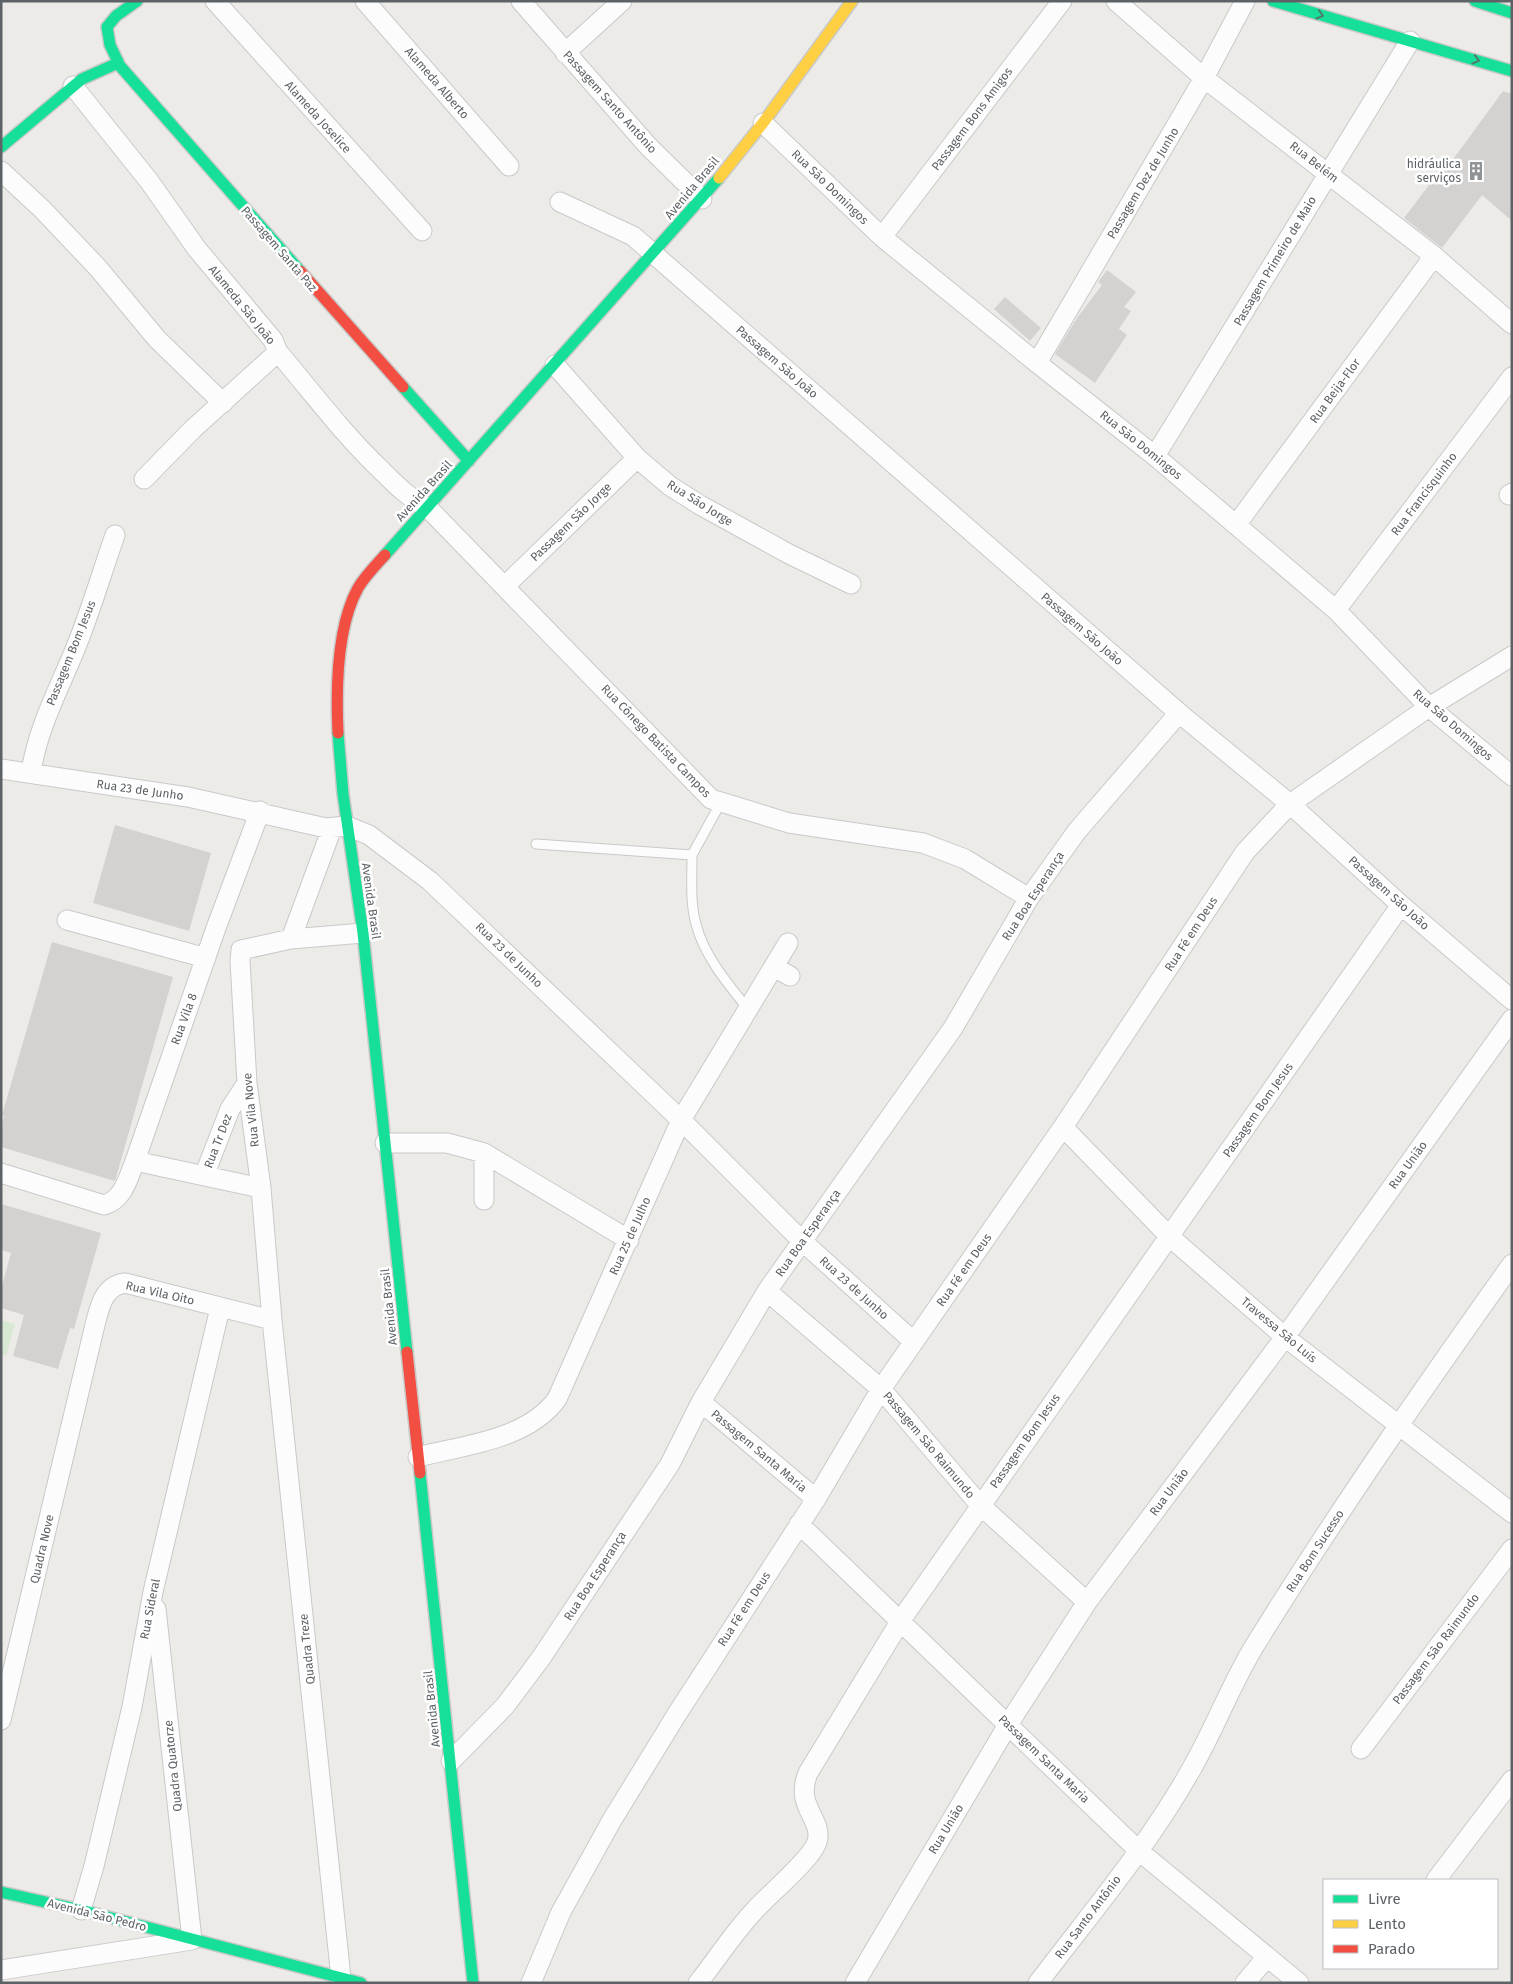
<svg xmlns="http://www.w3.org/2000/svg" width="1513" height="1984" viewBox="0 0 1513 1984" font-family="'Fira Sans',sans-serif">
<rect width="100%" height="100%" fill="#edebe8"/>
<!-- green -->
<path fill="#d8e9d3" d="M 1,1320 L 15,1324 L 6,1356 L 1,1354 Z"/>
<!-- building -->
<path fill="#d4d2d1" d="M 1503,91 L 1512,94 L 1512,221 L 1482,195 L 1442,248 L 1404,218 L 1442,168 L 1446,169 Z
M 1107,270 L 1136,292 L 1124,307 L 1131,311 L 1119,329 L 1127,335 L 1095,383 L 1055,354 L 1077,318 L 1102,285 L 1098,282 Z
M 1005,297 L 1041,328 L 1030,341 L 994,309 Z
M 115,825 L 211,853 L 189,931 L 93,903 Z
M 52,942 L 173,977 L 115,1181 L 1,1147 L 1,1127 L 4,1116 L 2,1115 Z
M 1,1204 L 101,1233 L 74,1329 L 70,1328 L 58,1369 L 13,1356 L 24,1315 L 1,1308 L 1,1289 L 11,1253 L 1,1250 Z"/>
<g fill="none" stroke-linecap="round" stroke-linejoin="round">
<!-- lane casing -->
<g stroke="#c9c9c9" stroke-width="11">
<path id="lane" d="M 536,844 L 692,855 L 721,802
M 692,855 C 692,878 690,903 696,924 C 704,956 728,984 748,1009"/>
</g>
<!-- street casing -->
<g stroke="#c9c9c9" stroke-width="21">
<path id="street" d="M 215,1 L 422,231
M 365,1 L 509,166
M 521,1 L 648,146 L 702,199
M 1116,1 L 1204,78 L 1434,256 L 1512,324
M 565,53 L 622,1
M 73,86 L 149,181 L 197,249 L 273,340 L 278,352 C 312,392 343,434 382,471 C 396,485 410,499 427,507 L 711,799 L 789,823 L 923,843 L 965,859 L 1029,898
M 763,123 L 882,237 L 1037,363 L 1155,456 L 1336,610 L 1429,707 L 1512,776
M 1,171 L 42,209 L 98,268 L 157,339 L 223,403
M 560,202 L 633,236 L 1179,713 L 1290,804 L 1401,905 L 1512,1000
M 882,237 L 1062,1
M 1037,363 L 1204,78 L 1245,1
M 555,365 L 637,458 L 670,486 L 700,505 L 789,554 L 851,584
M 1155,456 L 1410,41
M 144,479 L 194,428 L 278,352
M 1509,495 L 1512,493
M 1236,525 L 1434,256
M 505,586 L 637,458
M 1336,610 L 1512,377
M 1,769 L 188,797 L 326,828 L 347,826 L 369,835 L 430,881 L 681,1120 L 802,1241 L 914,1342
M 31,772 C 38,727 59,689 76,647 C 91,610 102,572 115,535
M 260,811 L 216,928 L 135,1161 L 261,1188
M 332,828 L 291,939 L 241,950 L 240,961 L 247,1083 L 261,1188 L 272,1320 L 341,1978
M 67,920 L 206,958
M 291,939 L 363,933
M 774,967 L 790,976
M 1063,1127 L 1170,1237 L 1285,1337 L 1512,1513
M 385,1143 L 447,1143 L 484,1153 L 629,1240
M 1,1173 L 104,1205 C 124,1199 128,1178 135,1161
M 204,1176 L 230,1109 L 247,1083
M 484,1200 L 484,1153
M 767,1291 L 881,1389 L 980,1505 L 1087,1602
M 701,1402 L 816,1499
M 418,1457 C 464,1445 527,1440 557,1399 L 681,1120 L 788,943
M 799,1524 L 1139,1851 L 1299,1983
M 1,1720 L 94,1329 C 99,1310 102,1286 125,1283 L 272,1320
M 1361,1749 L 1512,1549
M 451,1761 L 505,1706 L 541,1658 L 670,1464 L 701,1402 L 767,1291 L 953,1028 L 1029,898 L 1077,831 L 1179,713
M 1436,1880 L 1512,1780
M 81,1910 L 94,1866 L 132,1707 L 153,1592 L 220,1308
M 1,1970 L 192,1940 L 156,1609
M 531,1983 L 561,1912 L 612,1820 L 677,1714 L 816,1499 L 881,1389 L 1063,1127 L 1245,852 L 1290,804 L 1429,707 L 1512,656
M 698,1983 C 717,1959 734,1932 755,1910 C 768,1895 812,1859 817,1842 C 824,1819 794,1807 808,1773 L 901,1620 L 1401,905
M 855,1983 L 1009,1723 L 1087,1602 L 1285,1337 L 1512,1019
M 1038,1983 C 1091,1913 1149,1845 1192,1768 C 1215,1728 1231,1684 1255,1645 C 1336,1514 1423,1389 1512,1264
M 1245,1983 L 1267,1957"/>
</g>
<!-- fast casing -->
<g stroke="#c8c9c9" stroke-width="14">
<path id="fast" d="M 137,1 L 116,16 L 107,27 L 110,45 L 120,66 L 300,271
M 1273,1 L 1512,71
M 1475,1 L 1512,13
M 1,147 L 82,79 L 118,63
M 403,387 L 469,461
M 385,555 L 719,178
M 338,733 L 343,794 L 363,933 L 407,1352
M 420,1473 L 473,1983
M 1,1892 L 81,1910 L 361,1983"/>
</g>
<!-- slow casing -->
<g stroke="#c8c9c9" stroke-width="14">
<path id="slow" d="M 719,178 L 763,123 L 852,1"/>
</g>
<!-- jam casing -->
<g stroke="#c8c9c9" stroke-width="14">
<path id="jam" d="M 300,271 L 403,387
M 338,733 C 336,690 337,626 358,588 C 365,576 376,565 385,555
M 407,1352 L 420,1473"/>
</g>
<!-- lane -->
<use href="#lane" stroke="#fcfcfc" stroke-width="9"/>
<!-- street -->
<use href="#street" stroke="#fcfcfc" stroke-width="19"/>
<!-- fast -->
<use href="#fast" stroke="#16e098" stroke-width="11"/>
<!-- slow -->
<use href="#slow" stroke="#ffcf43" stroke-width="11"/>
<!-- jam -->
<use href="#jam" stroke="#f24e42" stroke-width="11"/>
</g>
<!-- one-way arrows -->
<defs><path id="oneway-chevron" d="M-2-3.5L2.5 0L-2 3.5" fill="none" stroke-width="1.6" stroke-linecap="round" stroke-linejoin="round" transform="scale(1.25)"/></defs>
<g stroke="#4f7b70">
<use href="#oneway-chevron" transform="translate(1320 15) rotate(16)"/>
<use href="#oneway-chevron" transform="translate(1476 60) rotate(16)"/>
</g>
<!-- icons -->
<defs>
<g id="building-bare" transform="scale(1.5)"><path d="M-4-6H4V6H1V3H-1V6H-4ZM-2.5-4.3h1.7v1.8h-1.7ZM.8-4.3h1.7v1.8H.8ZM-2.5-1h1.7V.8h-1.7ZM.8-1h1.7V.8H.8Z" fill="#8f9294" stroke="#fff" stroke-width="2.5" paint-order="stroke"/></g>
</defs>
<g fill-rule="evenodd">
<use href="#building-bare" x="1476" y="171"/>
</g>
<g text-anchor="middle" stroke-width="5" stroke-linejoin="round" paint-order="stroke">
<!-- street labels -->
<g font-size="12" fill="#5d6266" stroke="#fff">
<text transform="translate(437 83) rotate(49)" y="4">Alameda Alberto</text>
<text transform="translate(610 102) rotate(48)" y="4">Passagem Santo Antônio</text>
<text transform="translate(318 117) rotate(48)" y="4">Alameda Joselice</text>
<text transform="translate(972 119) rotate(-53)" y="4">Passagem Bons Amigos</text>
<text transform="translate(1314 162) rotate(38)" y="4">Rua Belém</text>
<text transform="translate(1143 183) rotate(-59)" y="4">Passagem Dez de Junho</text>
<text transform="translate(830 187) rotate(44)" y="4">Rua São Domingos</text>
<text transform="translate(692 188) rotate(-50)" y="4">Avenida Brasil</text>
<text transform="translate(279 249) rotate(49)" y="4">Passagem Santa Paz</text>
<text transform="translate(1275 261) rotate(-59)" y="4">Passagem Primeiro de Maio</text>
<text transform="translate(242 305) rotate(51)" y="4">Alameda São João</text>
<text transform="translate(777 362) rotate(41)" y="4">Passagem São João</text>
<text transform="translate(1335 391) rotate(-54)" y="4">Rua Beija-Flor</text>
<text transform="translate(1141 445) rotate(39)" y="4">Rua São Domingos</text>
<text transform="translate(424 491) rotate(-48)" y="4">Avenida Brasil</text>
<text transform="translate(1424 494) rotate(-53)" y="4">Rua Francisquinho</text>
<text transform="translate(700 503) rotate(32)" y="4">Rua São Jorge</text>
<text transform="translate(571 522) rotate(-44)" y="4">Passagem São Jorge</text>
<text transform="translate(1082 629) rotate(41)" y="4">Passagem São João</text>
<text transform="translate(71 653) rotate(-68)" y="4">Passagem Bom Jesus</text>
<text transform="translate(1453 725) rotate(41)" y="4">Rua São Domingos</text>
<text transform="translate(656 741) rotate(46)" y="4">Rua Cônego Batista Campos</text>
<text transform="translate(140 790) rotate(8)" y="4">Rua 23 de Junho</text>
<text transform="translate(1389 893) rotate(42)" y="4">Passagem São João</text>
<text transform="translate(1033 896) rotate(-57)" y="4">Rua Boa Esperança</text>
<text transform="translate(371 901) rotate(82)" y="4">Avenida Brasil</text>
<text transform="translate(1191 934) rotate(-57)" y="4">Rua Fé em Deus</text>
<text transform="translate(509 955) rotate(44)" y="4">Rua 23 de Junho</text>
<text transform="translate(184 1019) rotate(-70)" y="4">Rua Vila 8</text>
<text transform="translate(251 1110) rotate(-96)" y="4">Rua Vila Nove</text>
<text transform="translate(1258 1110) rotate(-55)" y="4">Passagem Bom Jesus</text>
<text transform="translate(218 1141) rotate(-69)" y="4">Rua Tr Dez</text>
<text transform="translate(1408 1165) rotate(-54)" y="4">Rua União</text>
<text transform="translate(808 1233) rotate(-55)" y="4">Rua Boa Esperança</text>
<text transform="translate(630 1236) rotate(-66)" y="4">Rua 25 de Julho</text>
<text transform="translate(964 1270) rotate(-55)" y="4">Rua Fé em Deus</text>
<text transform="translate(854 1288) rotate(42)" y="4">Rua 23 de Junho</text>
<text transform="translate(160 1293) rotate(13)" y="4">Rua Vila Oito</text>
<text transform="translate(389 1307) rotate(-96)" y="4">Avenida Brasil</text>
<text transform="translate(1279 1330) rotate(40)" y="4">Travessa São Luís</text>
<text transform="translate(1025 1441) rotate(-55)" y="4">Passagem Bom Jesus</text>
<text transform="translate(929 1445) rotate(50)" y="4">Passagem São Raimundo</text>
<text transform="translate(759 1451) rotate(40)" y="4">Passagem Santa Maria</text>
<text transform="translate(1169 1492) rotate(-53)" y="4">Rua União</text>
<text transform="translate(42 1549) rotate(-77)" y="4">Quadra Nove</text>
<text transform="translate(1315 1551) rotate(-57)" y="4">Rua Bom Sucesso</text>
<text transform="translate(595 1576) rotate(-57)" y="4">Rua Boa Esperança</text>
<text transform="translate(150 1609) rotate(-79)" y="4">Rua Sideral</text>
<text transform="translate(744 1609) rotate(-57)" y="4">Rua Fé em Deus</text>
<text transform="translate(307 1649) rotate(-96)" y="4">Quadra Treze</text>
<text transform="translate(1436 1649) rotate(-53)" y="4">Passagem São Raimundo</text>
<text transform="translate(432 1709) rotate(-96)" y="4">Avenida Brasil</text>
<text transform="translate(1044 1759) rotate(44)" y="4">Passagem Santa Maria</text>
<text transform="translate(173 1766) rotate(-96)" y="4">Quadra Quatorze</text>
<text transform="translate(946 1829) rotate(-59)" y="4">Rua União</text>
<text transform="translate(97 1915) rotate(14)" y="4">Avenida São Pedro</text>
<text transform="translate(1088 1917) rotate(-53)" y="4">Rua Santo Antônio</text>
</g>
<!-- poi labels -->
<g font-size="12" fill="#5d6266" stroke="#fff" text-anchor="end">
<text x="1461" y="168">hidráulica<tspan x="1461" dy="14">serviços</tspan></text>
</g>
</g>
<!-- border -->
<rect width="1513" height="1984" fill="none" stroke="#5d6266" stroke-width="5"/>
<!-- legend -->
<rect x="1323" y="1879" width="175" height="90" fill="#ffffff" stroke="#bec0c2"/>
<rect x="1333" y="1895" width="25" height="8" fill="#16e098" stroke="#bec0c2"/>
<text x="1368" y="1904" font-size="15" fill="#5d6266">Livre</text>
<rect x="1333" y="1920" width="25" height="8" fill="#ffcf43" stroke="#bec0c2"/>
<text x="1368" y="1929" font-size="15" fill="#5d6266">Lento</text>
<rect x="1333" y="1945" width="25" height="8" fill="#f24e42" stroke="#bec0c2"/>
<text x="1368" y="1954" font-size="15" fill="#5d6266">Parado</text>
</svg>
